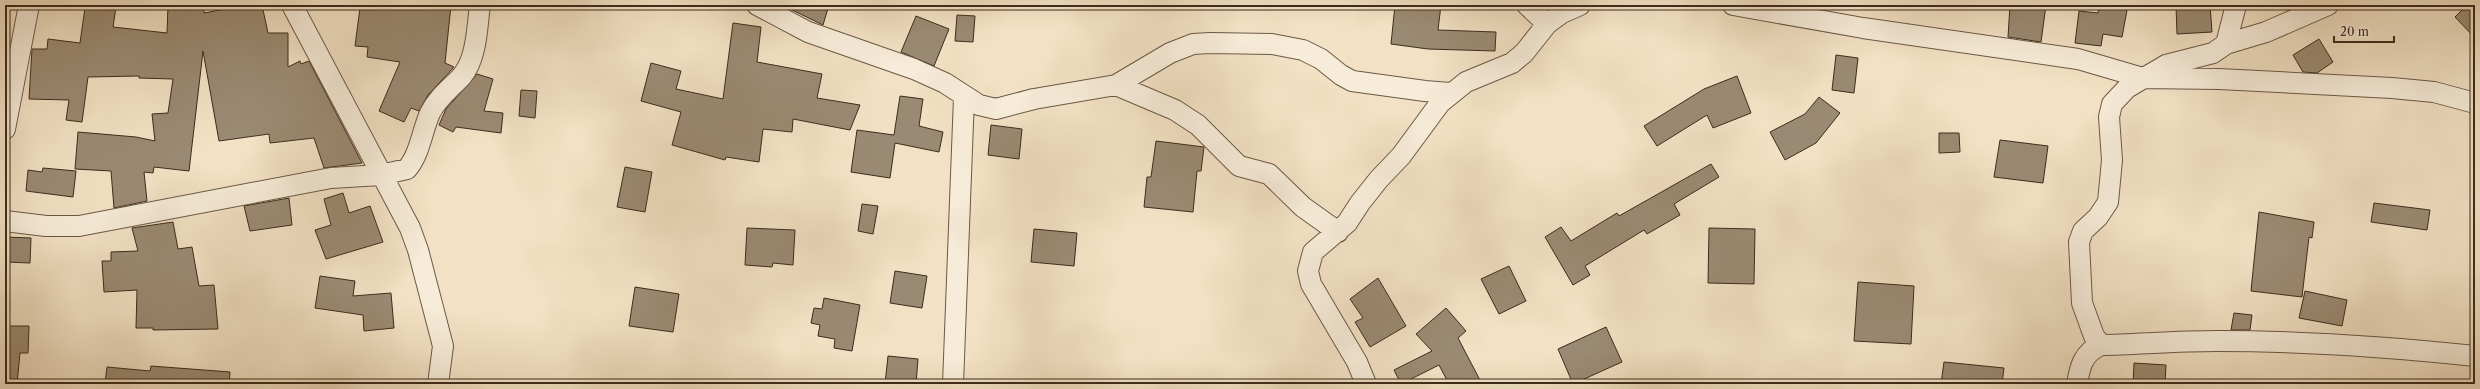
<svg xmlns="http://www.w3.org/2000/svg" width="2480" height="389" viewBox="0 0 2480 389" font-family="'Libre Caslon Text',serif">
<rect width="100%" height="100%" fill="#f2e1c4"/>
<filter id="stains"><feTurbulence type="fractalNoise" baseFrequency=".005" numOctaves="4"/><feColorMatrix values="0 0 0 0 .2 0 0 0 0 .09 0 0 0 0 .02 0 0 0 .5 -.17"/></filter>
<radialGradient id="worn" r=".72"><stop offset=".6" stop-color="#630" stop-opacity="0"/><stop offset="1" stop-color="#630" stop-opacity=".3"/></radialGradient>
<!-- building -->
<path fill="#9b8a73" stroke="#3c2c1c" d="M 90,5 L 116,7 L 113,27 L 167,33 L 168,5 L 204,5 L 204,13 L 246,5 L 262,5 L 268,33 L 288,33 L 288,67 L 300,61 L 301,64 L 309,61 L 362,163 L 324,168 L 314,138 L 270,143 L 269,134 L 219,141 L 203,51 L 189,171 L 154,167 L 153,173 L 144,172 L 147,201 L 114,208 L 111,171 L 75,169 L 78,132 L 136,137 L 155,141 L 152,114 L 168,113 L 173,79 L 139,78 L 139,76 L 88,77 L 82,122 L 66,120 L 69,100 L 29,99 L 32,49 L 47,49 L 48,39 L 80,43 L 85,8 L 90,8 Z
M 374,5 L 451,5 L 445,63 L 454,67 L 428,95 L 419,111 L 411,108 L 404,122 L 379,111 L 400,62 L 367,57 L 368,47 L 355,46 L 360,8 L 373,10 Z
M 782,5 L 829,5 L 823,25 Z
M 1395,5 L 1441,5 L 1438,30 L 1496,32 L 1495,51 L 1428,49 L 1391,44 Z
M 2010,5 L 2046,5 L 2041,42 L 2008,37 Z
M 2099,5 L 2128,5 L 2122,37 L 2103,34 L 2101,46 L 2075,43 L 2079,11 L 2098,13 Z
M 2176,5 L 2210,5 L 2212,32 L 2177,34 Z
M 2467,5 L 2475,14 L 2475,38 L 2455,17 Z
M 957,15 L 975,16 L 973,42 L 955,41 Z
M 916,16 L 949,29 L 934,66 L 901,52 Z
M 733,23 L 761,27 L 757,62 L 822,74 L 817,98 L 860,105 L 850,130 L 793,119 L 792,132 L 763,129 L 759,162 L 726,157 L 725,160 L 672,145 L 681,112 L 641,101 L 651,63 L 681,71 L 676,89 L 723,99 Z
M 2319,39 L 2333,62 L 2317,73 L 2303,72 L 2293,55 Z
M 1836,55 L 1858,58 L 1854,93 L 1832,90 Z
M 477,74 L 493,79 L 484,111 L 503,113 L 501,133 L 456,127 L 453,132 L 439,125 L 446,109 Z
M 1737,76 L 1751,113 L 1713,128 L 1707,115 L 1657,146 L 1644,126 L 1704,89 Z
M 521,90 L 537,91 L 535,118 L 519,116 Z
M 900,96 L 923,99 L 919,126 L 943,132 L 939,152 L 895,143 L 890,178 L 851,172 L 857,130 L 894,135 Z
M 1819,97 L 1840,113 L 1816,143 L 1785,160 L 1770,132 L 1805,114 Z
M 991,125 L 1022,129 L 1019,159 L 988,155 Z
M 1939,133 L 1959,133 L 1960,152 L 1939,153 Z
M 2000,140 L 2048,146 L 2043,183 L 1994,177 Z
M 1156,141 L 1204,147 L 1201,171 L 1197,171 L 1193,212 L 1144,207 L 1147,177 L 1151,177 Z
M 1711,164 L 1719,177 L 1674,204 L 1680,215 L 1647,234 L 1644,230 L 1585,266 L 1590,275 L 1573,285 L 1545,237 L 1561,227 L 1571,241 L 1617,213 L 1619,216 Z
M 625,167 L 652,172 L 645,212 L 617,207 Z
M 43,168 L 76,171 L 73,197 L 26,191 L 28,170 L 42,172 Z
M 343,193 L 349,213 L 370,206 L 383,242 L 326,259 L 315,230 L 331,225 L 324,199 Z
M 289,198 L 292,225 L 250,231 L 244,206 Z
M 2374,203 L 2430,210 L 2427,230 L 2371,222 Z
M 862,204 L 878,206 L 873,234 L 858,231 Z
M 2259,212 L 2314,222 L 2312,238 L 2309,237 L 2302,297 L 2251,291 Z
M 173,222 L 178,249 L 192,247 L 199,286 L 214,285 L 218,329 L 153,330 L 153,328 L 136,328 L 137,290 L 104,292 L 102,261 L 111,261 L 111,252 L 138,251 L 132,228 Z
M 747,228 L 795,230 L 793,265 L 773,263 L 772,267 L 745,265 Z
M 1709,228 L 1755,229 L 1754,284 L 1708,283 Z
M 1034,229 L 1077,233 L 1074,266 L 1031,262 Z
M 5,237 L 31,238 L 30,263 L 5,262 Z
M 1509,266 L 1526,301 L 1499,314 L 1481,279 Z
M 895,271 L 927,276 L 922,308 L 890,303 Z
M 320,276 L 355,281 L 353,296 L 391,293 L 394,328 L 364,331 L 363,315 L 315,308 Z
M 1378,278 L 1406,326 L 1370,347 L 1355,322 L 1363,318 L 1350,299 Z
M 1858,282 L 1914,286 L 1911,344 L 1854,341 Z
M 635,287 L 679,294 L 673,332 L 629,326 Z
M 2305,291 L 2347,300 L 2342,326 L 2299,318 Z
M 824,298 L 860,305 L 852,351 L 834,348 L 835,339 L 818,336 L 820,325 L 811,323 L 814,308 L 822,309 Z
M 1446,308 L 1466,331 L 1458,338 L 1482,384 L 1449,384 L 1439,365 L 1401,384 L 1394,370 L 1432,351 L 1416,334 Z
M 2234,313 L 2252,315 L 2250,330 L 2231,330 Z
M 5,326 L 29,326 L 28,353 L 20,353 L 17,384 L 5,384 Z
M 1606,327 L 1622,362 L 1573,384 L 1558,349 Z
M 888,356 L 918,359 L 916,384 L 885,384 Z
M 1944,362 L 2004,368 L 2002,384 L 1941,384 Z
M 2134,363 L 2166,365 L 2165,384 L 2133,384 Z
M 151,366 L 230,372 L 229,384 L 105,383 L 107,367 L 150,371 Z"/>
<g fill="none" stroke-linecap="round" stroke-linejoin="round">
<!-- minor casing -->
<g stroke="#6a5946" stroke-width="22">
<path id="minor" d="M 292,5 L 410,228 L 418,250 L 443,346 L 438,384
M 757,5 L 808,32 L 914,69 L 945,83 L 979,105 L 996,109 L 1034,99 L 1116,85 L 1170,53 L 1193,44 L 1210,43 L 1272,44 L 1303,50 L 1321,59 L 1341,75 L 1352,81 L 1425,91 L 1450,93
M 1527,5 L 1547,24
M 1733,5 L 1863,28 L 2078,59 L 2143,78 L 2219,79 L 2392,88 L 2434,92 L 2475,103
M 2226,44 L 2266,32 L 2328,5
M 1116,85 L 1175,110 L 1198,125 L 1239,166 L 1269,174 L 1303,207 L 1338,232
M 5,129 L 29,5
M 5,221 L 46,226 L 79,226 L 331,178 L 381,175 L 407,169 C 420,154 422,131 430,113 C 438,97 451,88 462,76 C 477,58 477,27 480,5
M 2101,345 L 2094,336 L 2082,303 L 2079,242 L 2083,231 L 2098,217 L 2108,202 L 2112,160 L 2109,117 L 2112,104 L 2127,88 L 2166,65 L 2213,53 L 2226,44 L 2236,5
M 953,384 L 964,97
M 1366,384 L 1357,362 L 1311,284 L 1308,271 L 1313,252 L 1347,223 L 1360,203 L 1379,179 L 1401,156 L 1440,103 L 1466,82 L 1512,63 L 1524,53 L 1547,24 L 1562,13 L 1580,5
M 2077,384 C 2080,366 2083,353 2101,345 C 2140,344 2178,341 2217,341 C 2303,341 2389,347 2475,356"/>
</g>
<!-- minor -->
<use href="#minor" stroke="#f7ecd9" stroke-width="20"/>
</g>
<!-- margin -->
<rect width="2480" height="389" fill="none" stroke="#f2e1c4" stroke-width="20"/>
<rect x="6" y="6" width="2468" height="377" fill="none" stroke="#3c2c1c" stroke-width="2"/>
<rect x="10" y="10" width="2460" height="369" fill="none" stroke="#3c2c1c"/>
<!-- scale -->
<path d="M2334 36v6h60v-6" fill="none" stroke="#3c2c1c" stroke-width="2"/>
<text x="2340" y="36" font-size="12" fill="#3c2c1c" stroke="#f7ecd9" stroke-width="3" paint-order="stroke">20 m</text>
<rect width="100%" height="100%" filter="url(#stains)"/>
<rect width="100%" height="100%" fill="url(#worn)"/>
</svg>
